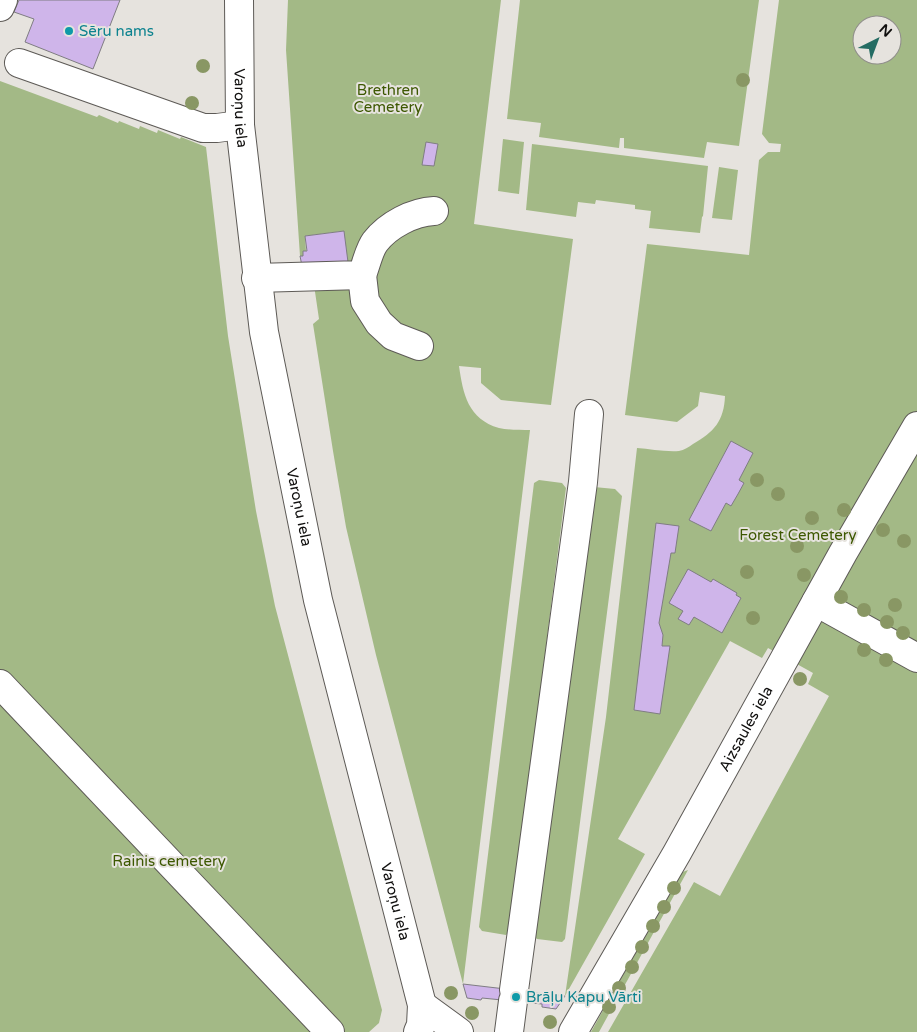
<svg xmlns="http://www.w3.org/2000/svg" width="917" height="1032" viewBox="0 0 917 1032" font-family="'Varela Round',sans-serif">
<rect width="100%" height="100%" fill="#e6e3de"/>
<!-- green -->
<path fill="#a3b986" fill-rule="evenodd" d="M 288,0 L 501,0 L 474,224 L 573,239 L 551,405 L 501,400 L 481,383 L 481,368 L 459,366 C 463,394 468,419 499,428 C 508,430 520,430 530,430 L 463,984 L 376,655 L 346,527 L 333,451 L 313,324 L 319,319 L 314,285 L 344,231 L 305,236 L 306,251 L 303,251 L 303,256 L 300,256 L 286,50 Z
M 520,0 L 759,0 L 739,146 L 707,142 L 704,158 L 624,148 L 624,138 L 620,138 L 619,148 L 539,137 L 541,123 L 507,119 Z
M 779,0 L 917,0 L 917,1032 L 608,1032 L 694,882 L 720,896 L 829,696 L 808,684 L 813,673 L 768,648 L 762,658 L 730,641 L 618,839 L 645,854 L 565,996 L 606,717 L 637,448 C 650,449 665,452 679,451 C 684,450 689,447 693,444 C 714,432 724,421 725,396 L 700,392 L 698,406 L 677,422 L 625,415 L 647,244 L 749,255 L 759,160 L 768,152 L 780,152 L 781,144 L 769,143 L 762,134 ZM 862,25 L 892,25 L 892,55 L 862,55 Z
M 0,81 L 97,117 L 99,115 L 118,123 L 119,121 L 139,129 L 140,126 L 157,133 L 158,130 L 180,139 L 181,137 L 206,147 L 228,336 L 256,511 L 275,606 L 382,1010 L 379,1023 L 369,1032 L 0,1032 Z
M 503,139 L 524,142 L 519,194 L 498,191 Z
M 532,144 L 708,166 L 703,216 L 702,217 L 700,233 L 649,228 L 651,211 L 635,209 L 635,205 L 596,200 L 595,204 L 578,202 L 576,217 L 526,210 Z
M 719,167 L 738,170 L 732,220 L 712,218 Z
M 539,480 L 562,483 L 566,488 L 510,930 L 506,935 L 482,931 L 479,927 L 534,483 Z
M 594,487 L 615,489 L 622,496 L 565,939 L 562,942 L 537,939 L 532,934 Z
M 688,870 L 599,1032 L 591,1032 L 677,878 L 680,873 Z"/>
<!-- building -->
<path fill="#cfb5ea" stroke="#7f7d82" d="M 19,0 L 120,0 L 93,69 L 25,42 L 34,19 L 14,12 Z
M 426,142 L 438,144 L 434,166 L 422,165 Z
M 344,231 L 348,262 L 302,266 L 300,256 L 303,256 L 303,251 L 307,251 L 305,236 Z
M 731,441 L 753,453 L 739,480 L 744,483 L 738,494 L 731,506 L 726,503 L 711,531 L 689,520 Z
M 656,523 L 679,526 L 675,553 L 671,553 L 659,623 L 663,635 L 662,646 L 670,646 L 660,714 L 634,710 Z
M 688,569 L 711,582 L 713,579 L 737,593 L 736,595 L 741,598 L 722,633 L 694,617 L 689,625 L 678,619 L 683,611 L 669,603 Z
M 463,984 L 565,996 L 556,1009 L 542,1007 L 542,1004 L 482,998 L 481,1000 L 467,998 Z"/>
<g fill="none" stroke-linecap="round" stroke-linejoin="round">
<!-- minor casing -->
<g stroke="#5d5a56" stroke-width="30">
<g id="minor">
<path id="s1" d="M 239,0 L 240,125 L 264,332 L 318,600 L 422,1005 L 421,1025 L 418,1032"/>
<path d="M 0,7 L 3,0"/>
<path d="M 19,63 L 203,128 L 217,128 L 240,125"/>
<path d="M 362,275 L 365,301 L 379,323 L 393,336 L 419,346"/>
<path d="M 256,278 L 362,275 C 366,265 369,250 375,242 C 388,225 413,212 434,211"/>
<path d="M 816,602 L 917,658"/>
<path d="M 0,684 L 330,1032"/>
<path d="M 514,990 L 583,482 L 589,414"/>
<path d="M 422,1005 L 459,1032"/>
<path d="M 509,1032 L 513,1001"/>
<path id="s2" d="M 573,1032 L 677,853 L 843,553 L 917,426"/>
</g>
</g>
<!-- minor -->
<use href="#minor" stroke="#fff" stroke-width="28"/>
</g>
<!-- trees -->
<g fill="#899764">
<circle cx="203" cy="66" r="7"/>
<circle cx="743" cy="80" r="7"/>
<circle cx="192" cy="103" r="7"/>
<circle cx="757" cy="480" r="7"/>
<circle cx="778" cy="494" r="7"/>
<circle cx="844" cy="510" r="7"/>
<circle cx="812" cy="518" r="7"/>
<circle cx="883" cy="530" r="7"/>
<circle cx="904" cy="541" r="7"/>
<circle cx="797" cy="546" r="7"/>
<circle cx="747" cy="572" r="7"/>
<circle cx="804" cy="575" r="7"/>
<circle cx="841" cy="597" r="7"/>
<circle cx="895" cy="605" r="7"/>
<circle cx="864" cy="610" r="7"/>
<circle cx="753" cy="618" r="7"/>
<circle cx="887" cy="622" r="7"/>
<circle cx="903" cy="633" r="7"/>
<circle cx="864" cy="650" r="7"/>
<circle cx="886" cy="660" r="7"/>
<circle cx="800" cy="679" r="7"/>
<circle cx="674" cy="888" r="7"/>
<circle cx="664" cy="907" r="7"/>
<circle cx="653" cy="926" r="7"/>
<circle cx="642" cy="947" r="7"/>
<circle cx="632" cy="967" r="7"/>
<circle cx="619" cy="988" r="7"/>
<circle cx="451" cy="993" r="7"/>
<circle cx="609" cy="1007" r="7"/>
<circle cx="472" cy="1013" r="7"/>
<circle cx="550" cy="1022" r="7"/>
</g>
<!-- markers -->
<g fill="#0f9aa8" stroke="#e6e3de" stroke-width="2">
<circle cx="69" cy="31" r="5"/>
<circle cx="516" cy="997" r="5"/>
</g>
<g text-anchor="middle" stroke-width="4" stroke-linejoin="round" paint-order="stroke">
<!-- culture labels -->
<g font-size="15" fill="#0d838f" stroke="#e6e3de" text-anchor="start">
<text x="79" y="36">Sēru nams</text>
<text x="526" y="1002">Brāļu Kapu Vārti</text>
</g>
<!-- park labels -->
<g font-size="15" fill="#3d5801" stroke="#e6e3de">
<text x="388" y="95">Brethren<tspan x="388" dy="17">Cemetery</tspan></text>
<text x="798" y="540">Forest Cemetery</text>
<text x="169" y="866">Rainis cemetery</text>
</g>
<!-- street labels -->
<g font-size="15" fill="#100f0e" stroke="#e6e3de">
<text dy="5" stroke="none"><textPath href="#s1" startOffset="108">Varoņu iela</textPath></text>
<text dy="5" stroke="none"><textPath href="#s1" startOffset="512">Varoņu iela</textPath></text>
<text dy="5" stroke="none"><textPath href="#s2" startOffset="349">Aizsaules iela</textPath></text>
<text dy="5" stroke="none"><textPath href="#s1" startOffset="918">Varoņu iela</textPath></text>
</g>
</g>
<!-- north arrow -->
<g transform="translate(877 40) rotate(42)"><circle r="24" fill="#e6e3de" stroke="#908e8b"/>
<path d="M0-4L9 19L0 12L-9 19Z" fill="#246c63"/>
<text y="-8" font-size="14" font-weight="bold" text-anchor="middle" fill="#100f0e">N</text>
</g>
</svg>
